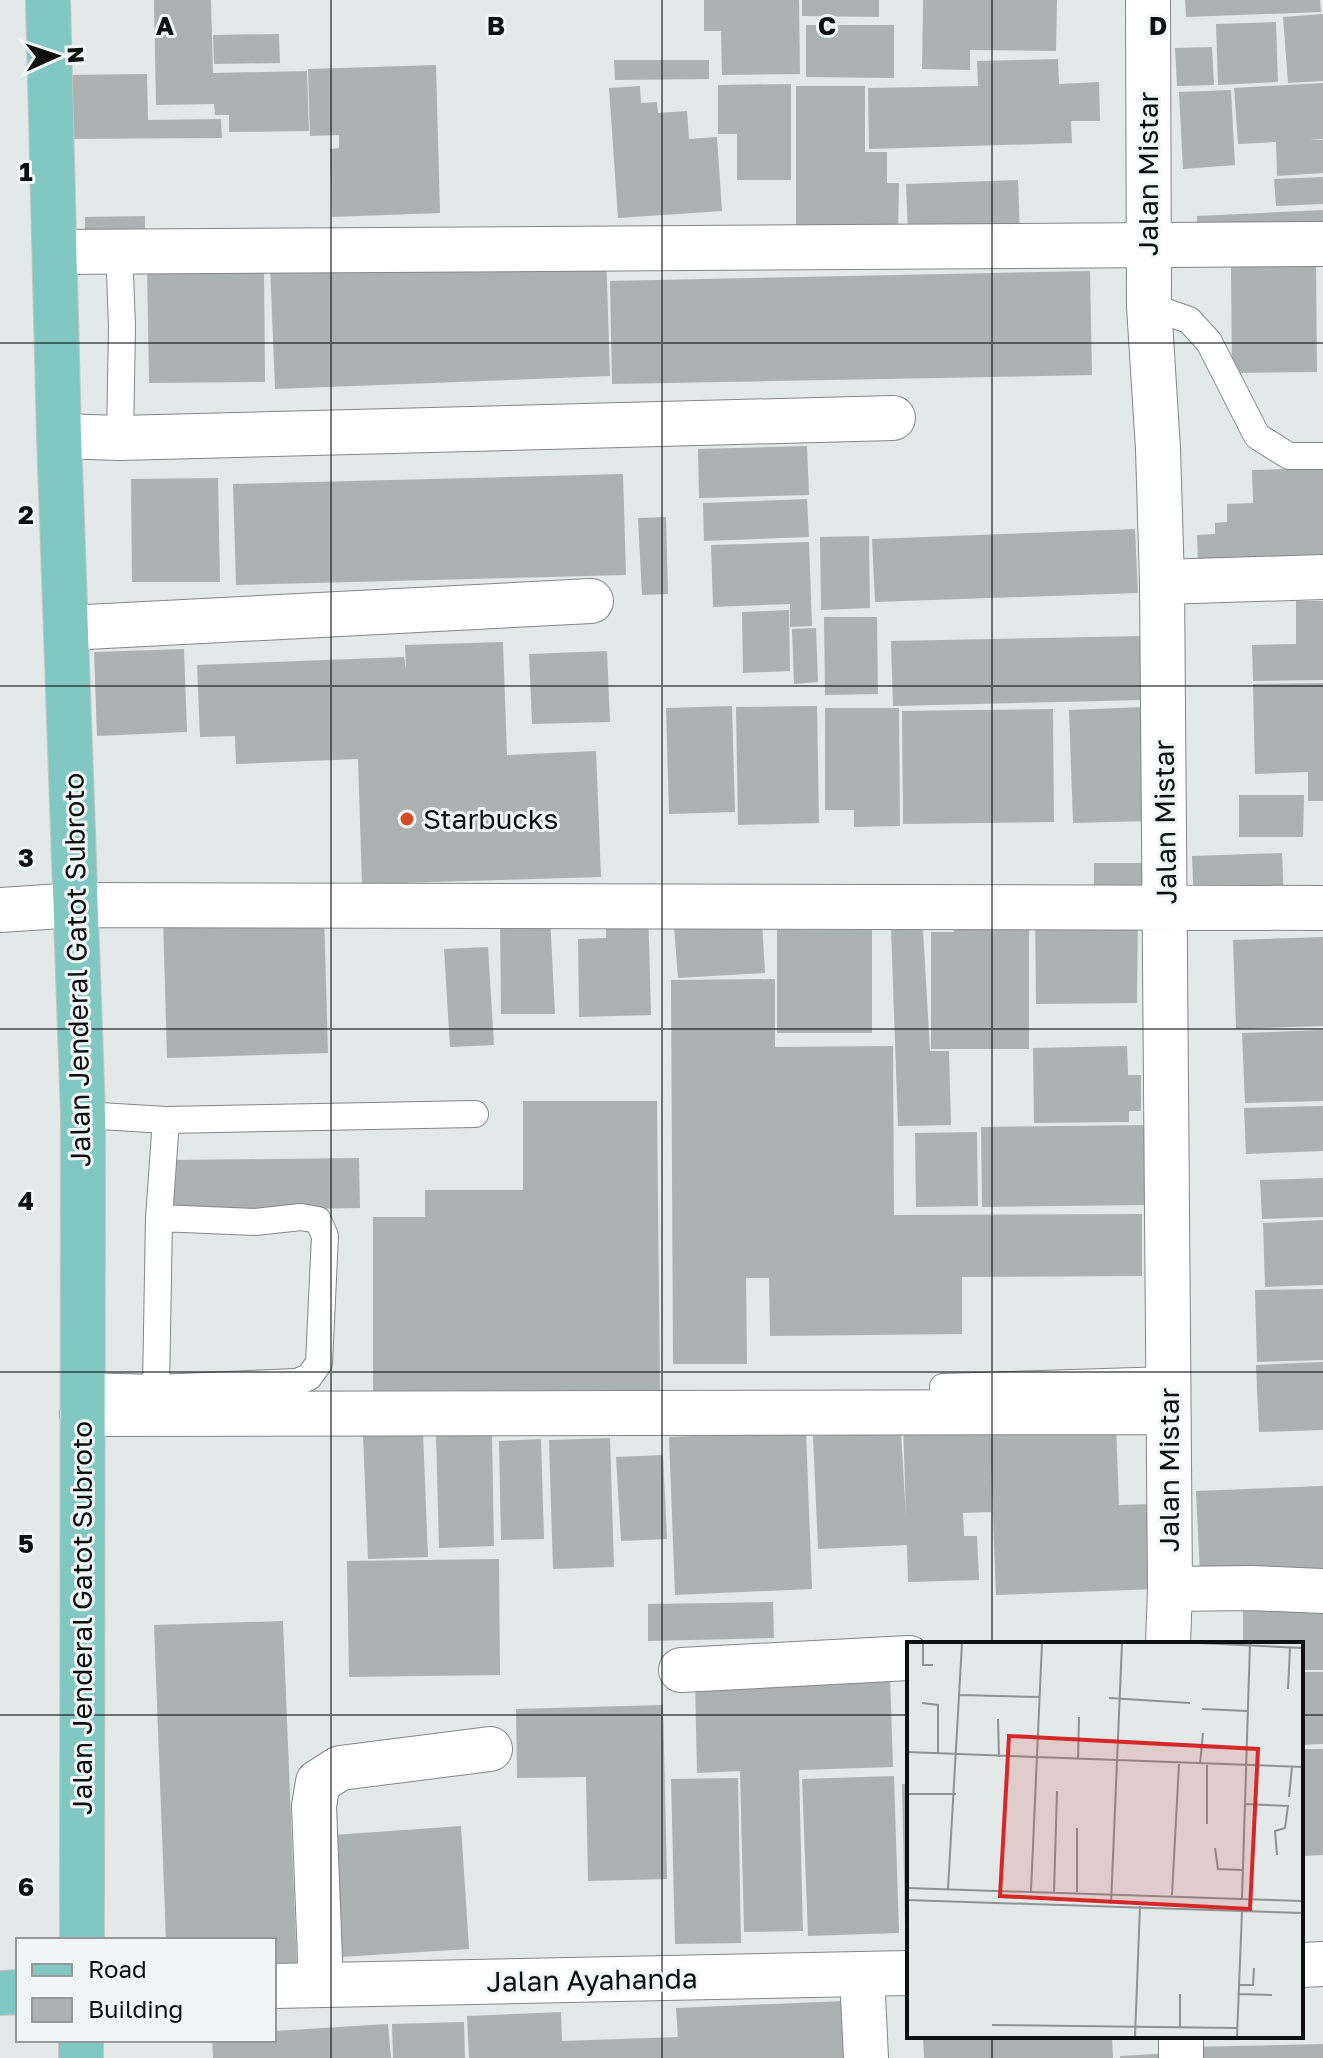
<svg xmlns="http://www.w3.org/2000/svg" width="1323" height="2058" viewBox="0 0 1323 2058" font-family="'Golos Text',sans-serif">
<rect width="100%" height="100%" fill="#e2e9e8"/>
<!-- building -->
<path fill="#abb2b1" d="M 154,0 L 211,0 L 213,73 L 307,71 L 309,131 L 229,132 L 229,115 L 215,115 L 214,104 L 156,105 Z
M 704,0 L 799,0 L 800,74 L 722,75 L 721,31 L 704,31 Z
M 802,0 L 879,0 L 879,17 L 802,16 Z
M 923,0 L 1057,0 L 1056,51 L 970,50 L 970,70 L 922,69 Z
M 1185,0 L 1320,0 L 1321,12 L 1186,17 Z
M 1323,14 L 1323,81 L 1288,83 L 1283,17 Z
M 1276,22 L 1278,82 L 1218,85 L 1216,24 Z
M 806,25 L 894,25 L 894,78 L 806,77 Z
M 279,34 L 280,63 L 214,64 L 213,35 Z
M 1212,47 L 1214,85 L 1177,86 L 1175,48 Z
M 1058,59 L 1059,84 L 1099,82 L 1100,121 L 1071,121 L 1072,143 L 869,149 L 868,88 L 978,86 L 977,61 Z
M 614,60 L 709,60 L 709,79 L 615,80 Z
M 436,65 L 440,213 L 332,217 L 330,149 L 339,148 L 339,135 L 310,136 L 308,69 Z
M 147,74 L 148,120 L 221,119 L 222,138 L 64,139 L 64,75 Z
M 1323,83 L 1323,139 L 1308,140 L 1323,140 L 1323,173 L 1277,176 L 1276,142 L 1238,144 L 1234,88 Z
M 791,84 L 791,180 L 737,180 L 737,134 L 718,134 L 718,85 Z
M 640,86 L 641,103 L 657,102 L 658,113 L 687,111 L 689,139 L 717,137 L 722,211 L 618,218 L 609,88 Z
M 796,86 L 865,86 L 865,152 L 887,152 L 887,183 L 899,183 L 898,232 L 796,243 Z
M 1231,90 L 1235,165 L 1183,169 L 1179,92 Z
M 1323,177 L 1323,204 L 1276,206 L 1274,179 Z
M 1018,180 L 1020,234 L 908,237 L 906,184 Z
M 1323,210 L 1323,239 L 1197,244 L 1197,216 Z
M 145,216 L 145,250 L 85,251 L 85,217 Z
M 606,251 L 610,376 L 275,389 L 270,264 Z
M 264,266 L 265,382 L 149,383 L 147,267 Z
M 1316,266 L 1317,372 L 1232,373 L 1231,267 Z
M 1090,271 L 1092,375 L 612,384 L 610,281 Z
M 807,446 L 809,495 L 699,498 L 698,449 Z
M 1323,468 L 1323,559 L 1198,564 L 1197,535 L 1215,534 L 1215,523 L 1227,522 L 1227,504 L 1253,503 L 1252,470 Z
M 623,474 L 626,575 L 236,585 L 233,484 Z
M 218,478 L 220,582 L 132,582 L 131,479 Z
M 807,499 L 809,537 L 704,541 L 703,503 Z
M 666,517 L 668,594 L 642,595 L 638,518 Z
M 1135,529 L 1138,593 L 875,602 L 872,539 Z
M 869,536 L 870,608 L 821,610 L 820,537 Z
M 809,542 L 812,626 L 790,627 L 790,604 L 713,607 L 711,545 Z
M 1296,601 L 1323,601 L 1323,680 L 1253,681 L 1252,645 L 1296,644 Z
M 789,610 L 790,671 L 743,673 L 742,612 Z
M 824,617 L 877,617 L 878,694 L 825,695 Z
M 816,628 L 818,682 L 794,684 L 792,629 Z
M 1144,636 L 1145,700 L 893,706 L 891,641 Z
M 503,642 L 507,755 L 596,751 L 601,877 L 362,884 L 358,759 L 236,764 L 235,736 L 200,737 L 197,665 L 404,657 L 406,669 L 405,645 Z
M 184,649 L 187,732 L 97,736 L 94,652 Z
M 607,651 L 610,722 L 532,724 L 529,654 Z
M 1323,683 L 1323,801 L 1308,801 L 1308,772 L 1255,774 L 1253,684 Z
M 732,706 L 735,812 L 669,814 L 666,708 Z
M 817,706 L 819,823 L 738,825 L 736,707 Z
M 1143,707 L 1147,821 L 1073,823 L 1069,710 Z
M 825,708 L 899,708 L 900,826 L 854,827 L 854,810 L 825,810 Z
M 1053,709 L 1054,822 L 903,824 L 902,711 Z
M 1239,795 L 1304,795 L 1303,837 L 1239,837 Z
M 1282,853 L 1284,902 L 1194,905 L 1192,856 Z
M 1094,863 L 1150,863 L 1150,904 L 1094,904 Z
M 606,906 L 648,907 L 651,1015 L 579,1017 L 578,939 L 606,938 Z
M 1029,907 L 1029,1049 L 931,1049 L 931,932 L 954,932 L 954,908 Z
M 1138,908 L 1137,1003 L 1036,1004 L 1035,909 Z
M 324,913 L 328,1053 L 167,1058 L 163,918 Z
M 550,917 L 555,1014 L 501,1014 L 500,918 Z
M 762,921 L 765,973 L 678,978 L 674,927 Z
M 891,928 L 923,930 L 930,1051 L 949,1051 L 951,1125 L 898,1126 Z
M 777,930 L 872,930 L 872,1033 L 777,1033 Z
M 1323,937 L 1323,1026 L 1236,1029 L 1233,940 Z
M 488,947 L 494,1045 L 450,1047 L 444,949 Z
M 775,979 L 775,1047 L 893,1046 L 894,1215 L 1142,1214 L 1142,1276 L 962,1277 L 962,1334 L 770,1336 L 769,1278 L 746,1278 L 747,1364 L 673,1364 L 671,980 Z
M 1323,1030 L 1323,1101 L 1245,1103 L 1242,1033 Z
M 1127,1046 L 1128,1075 L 1141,1075 L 1141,1111 L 1129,1111 L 1129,1122 L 1034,1123 L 1033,1048 Z
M 523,1101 L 657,1101 L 660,1390 L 373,1391 L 373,1217 L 425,1217 L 425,1190 L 523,1190 Z
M 1323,1106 L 1323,1151 L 1246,1154 L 1244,1108 Z
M 1144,1125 L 1145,1205 L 982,1207 L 981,1127 Z
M 977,1132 L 978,1206 L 916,1207 L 915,1133 Z
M 359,1158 L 360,1208 L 174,1211 L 173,1160 Z
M 1323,1178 L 1323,1217 L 1262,1219 L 1260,1180 Z
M 1323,1220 L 1323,1285 L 1265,1287 L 1263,1223 Z
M 1323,1289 L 1323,1360 L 1257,1362 L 1255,1290 Z
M 1323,1362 L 1323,1430 L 1259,1432 L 1256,1365 Z
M 903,1422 L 1116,1425 L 1119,1505 L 1154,1504 L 1157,1589 L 996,1595 L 991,1467 L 991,1512 L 963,1513 L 964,1536 L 977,1536 L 979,1580 L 908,1582 L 907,1545 L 818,1549 L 813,1436 L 901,1432 L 906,1517 Z
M 806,1431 L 812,1589 L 675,1595 L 669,1437 Z
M 423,1432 L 428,1557 L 368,1559 L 363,1435 Z
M 436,1435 L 492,1435 L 494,1546 L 439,1548 Z
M 610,1438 L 614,1567 L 553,1569 L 549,1440 Z
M 541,1439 L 544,1539 L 501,1540 L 499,1441 Z
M 663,1455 L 667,1539 L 621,1541 L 616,1457 Z
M 1323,1486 L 1323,1569 L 1200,1574 L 1196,1491 Z
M 499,1559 L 500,1675 L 349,1677 L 347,1561 Z
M 773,1602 L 774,1638 L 648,1641 L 648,1604 Z
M 1323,1603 L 1323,1670 L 1301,1670 L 1301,1644 L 1243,1644 L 1243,1604 Z
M 283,1621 L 297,1968 L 274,1969 L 274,1940 L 166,1940 L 154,1625 Z
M 1301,1672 L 1323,1672 L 1323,1744 L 1301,1745 Z
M 890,1675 L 893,1767 L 799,1770 L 803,1931 L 744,1932 L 740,1771 L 697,1773 L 695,1680 Z
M 663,1705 L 667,1879 L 588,1881 L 586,1777 L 517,1778 L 516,1709 Z
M 1301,1749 L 1323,1749 L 1323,1855 L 1301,1856 Z
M 894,1776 L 899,1933 L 808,1936 L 802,1779 Z
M 738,1778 L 741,1943 L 675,1944 L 671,1779 Z
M 902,1784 L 909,1784 L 909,1927 L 905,1927 Z
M 461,1826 L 469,1949 L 341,1957 L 333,1835 Z
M 843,2001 L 845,2058 L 469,2058 L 467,2016 L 561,2012 L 562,2041 L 678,2037 L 676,2008 Z
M 464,2022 L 465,2058 L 393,2058 L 392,2024 Z
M 388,2024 L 391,2058 L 213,2058 L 212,2040 L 274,2040 L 274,2031 Z
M 923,2036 L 1112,2036 L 1113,2058 L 924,2058 Z
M 1323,2044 L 1323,2058 L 1192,2058 L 1192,2047 Z
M 1174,2053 L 1175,2058 L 1120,2058 L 1120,2056 Z"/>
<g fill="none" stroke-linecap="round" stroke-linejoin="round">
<!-- service casing -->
<g stroke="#828887" stroke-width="28">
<path id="service" d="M 1149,306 L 1189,320 L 1209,342 L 1257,436 L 1289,456 L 1323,456
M 120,438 L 122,327 L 120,273
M 83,1115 L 166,1120 L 475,1114
M 82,1386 L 156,1388 L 159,1218 L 166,1120
M 943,1387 L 1169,1380
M 156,1388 L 297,1382 L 309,1377 L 319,1363 L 325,1236 L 318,1220 L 301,1217 L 255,1222 L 159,1218"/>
</g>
<!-- minor casing -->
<g stroke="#828887" stroke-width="46">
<path id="minor" d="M 1148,0 L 1149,306 L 1158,449 L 1162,582 L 1170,1589 L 1168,1644
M 55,252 L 1323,244
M 59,436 L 120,438 L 893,418
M 1162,582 L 1323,577
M 67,628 L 591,601
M 0,910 L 77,905 L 1323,908
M 82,1414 L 1168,1412
M 1170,1589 L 1251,1588 L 1323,1591
M 681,1670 L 909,1658
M 862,1974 L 866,2058
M 321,1985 L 314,1806 L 318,1782 L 340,1768 L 490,1749
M 1181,2036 L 1181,2058"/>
</g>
<!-- tertiary casing -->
<g stroke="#828887" stroke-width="46">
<path id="tertiary" d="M 1301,1965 L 1323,1964
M 274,1986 L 909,1973"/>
</g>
<!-- primary casing -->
<g stroke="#c5c6c6" stroke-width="46">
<path id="primary" d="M 48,0 L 59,436 L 83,1115 L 82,1940
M 0,1993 L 18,1992
M 81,2058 L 81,2040"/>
</g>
<!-- service -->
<use href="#service" stroke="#fff" stroke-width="26"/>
<!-- minor -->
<use href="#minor" stroke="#fff" stroke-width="44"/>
<!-- tertiary -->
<use href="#tertiary" stroke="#fff" stroke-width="44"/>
<!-- primary -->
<use href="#primary" stroke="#80c8c1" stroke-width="44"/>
</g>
<!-- grid -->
<path fill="none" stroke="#0e1010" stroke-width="2" stroke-opacity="0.55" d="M 331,0 L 331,2058M 662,0 L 662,2058M 992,0 L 992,1644M 0,343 L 1323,343M 0,686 L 1323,686M 0,1029 L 1323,1029M 0,1372 L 1323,1372M 0,1715 L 909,1715M 1301,1715 L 1323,1715M 992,2036 L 992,2058"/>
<!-- markers -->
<circle fill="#d54b26" stroke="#eff6f5" stroke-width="3" cx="407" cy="819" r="8"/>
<g text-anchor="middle" stroke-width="6" stroke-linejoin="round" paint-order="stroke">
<!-- street labels -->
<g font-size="28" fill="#0e1010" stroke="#eff6f5">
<text transform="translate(1148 174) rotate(-90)" y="10">Jalan Mistar</text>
<text transform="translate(1165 822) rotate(-91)" y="10">Jalan Mistar</text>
<text transform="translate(77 970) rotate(-91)" y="10">Jalan Jenderal Gatot Subroto</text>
<text transform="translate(1169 1470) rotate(-90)" y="10">Jalan Mistar</text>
<text transform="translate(82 1618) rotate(-90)" y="10">Jalan Jenderal Gatot Subroto</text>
<text transform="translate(592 1980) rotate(-1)" y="10">Jalan Ayahanda</text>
</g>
<!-- poi labels -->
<g font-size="28" fill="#0e1010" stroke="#eff6f5" text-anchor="start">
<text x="423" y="829">Starbucks</text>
</g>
</g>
<!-- overview -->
<g transform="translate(907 1642)">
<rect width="396" height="396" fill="#e2e9e8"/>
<path fill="none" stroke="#8d9292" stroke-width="2" d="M 16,1 L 16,23 L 26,23M 293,1 L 396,6M 381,47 L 383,6M 53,53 L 133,55M 202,56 L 283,61M 15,61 L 31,63 L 31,111M 295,67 L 341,69M 91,77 L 92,115M 0,110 L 396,125M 171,117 L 172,75M 293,122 L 296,91M 0,152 L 49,152M 382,155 L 385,125M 338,162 L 381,164 L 378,186 L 368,189 L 370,213M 300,182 L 300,123M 170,186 L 170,250M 308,206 L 311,227 L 336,228M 0,246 L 396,259M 41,247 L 55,1M 124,249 L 135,1M 147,250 L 150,149M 265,253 L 272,122M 335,257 L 343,1M 0,258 L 396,271M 204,262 L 215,1M 332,343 L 346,343 L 347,326M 273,352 L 273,385M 332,352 L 365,353M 85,383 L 330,386M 228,395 L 233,264M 330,395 L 335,269"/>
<path fill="#d62828" fill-opacity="0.15" stroke="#d62828" stroke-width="4" d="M 102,94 L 351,107 L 343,267 L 93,254 Z"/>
<rect width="396" height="396" fill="none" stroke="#0e1010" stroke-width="4"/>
</g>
<g font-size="26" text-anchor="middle" font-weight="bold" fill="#0e1010" stroke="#eff6f5" stroke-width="6" stroke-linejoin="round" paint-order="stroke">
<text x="165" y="35">A</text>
<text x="496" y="35">B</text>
<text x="827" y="35">C</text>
<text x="1158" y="35">D</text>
<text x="26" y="181">1</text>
<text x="26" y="524">2</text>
<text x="26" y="867">3</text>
<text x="26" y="1210">4</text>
<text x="26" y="1553">5</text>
<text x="26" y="1896">6</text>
</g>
<!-- legend -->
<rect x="16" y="1938" width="260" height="104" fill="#eff6f5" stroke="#959a99" stroke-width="2"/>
<rect x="32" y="1964" width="40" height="12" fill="#80c8c1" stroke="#959a99" stroke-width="2"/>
<text x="88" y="1978" font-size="24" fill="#0e1010">Road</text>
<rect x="32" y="1998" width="40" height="24" fill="#abb2b1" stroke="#959a99" stroke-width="2"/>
<text x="88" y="2018" font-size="24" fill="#0e1010">Building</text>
<!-- north arrow -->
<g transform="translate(56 56) rotate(87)" stroke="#eff6f5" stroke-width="6" paint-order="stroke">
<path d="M0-6L14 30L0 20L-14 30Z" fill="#0e1010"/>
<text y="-12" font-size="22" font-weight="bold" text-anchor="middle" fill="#0e1010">N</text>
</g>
</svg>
